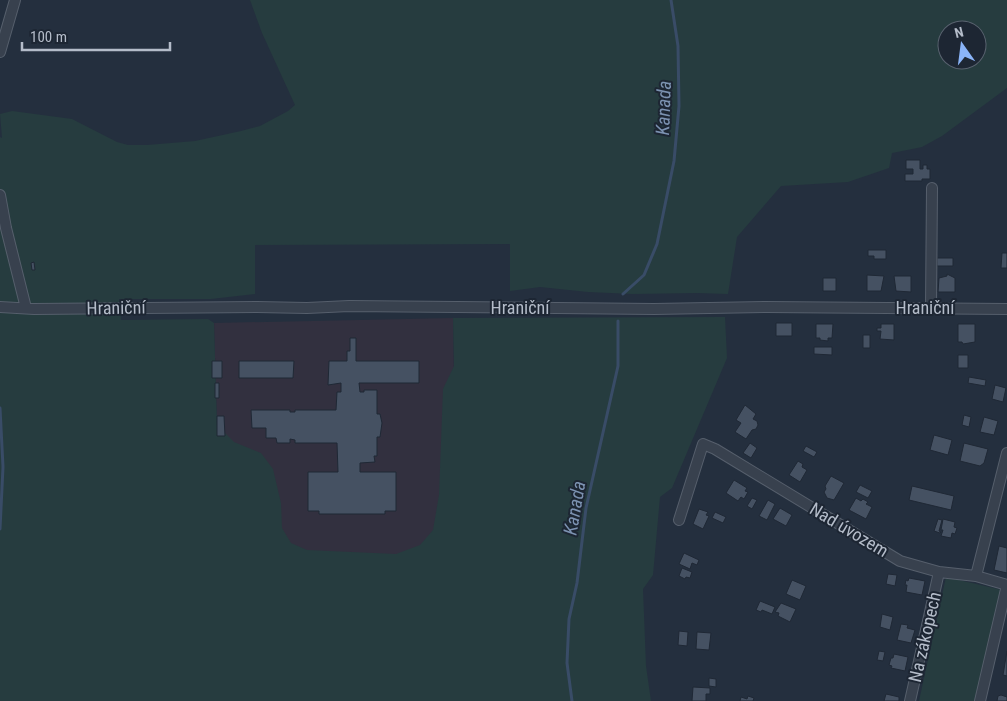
<svg xmlns="http://www.w3.org/2000/svg" width="1007" height="701" viewBox="0 0 1007 701" font-family="'Roboto Condensed',sans-serif">
<rect width="100%" height="100%" fill="#242f3e"/>
<!-- medical -->
<path fill="#32303f" d="M 453,318 L 457,568 L 217,571 L 217,425 L 214,323 Z"/>
<!-- green -->
<path fill="#263c3f" fill-rule="evenodd" d="M 250,0 L 1007,0 L 1007,88 L 942,136 L 922,147 L 892,153 L 889,168 L 848,182 L 781,186 L 737,237 L 728,294 L 698,293 L 633,294 L 588,292 L 540,287 L 510,291 L 510,244 L 255,245 L 255,294 L 211,299 L 119,299 L 121,320 L 208,319 L 214,323 L 217,425 L 234,442 L 261,453 L 273,469 L 281,503 L 282,528 L 291,543 L 307,550 L 396,554 L 420,545 L 433,530 L 439,495 L 443,389 L 454,366 L 453,318 L 725,317 L 727,358 L 672,488 L 660,497 L 653,575 L 643,589 L 646,666 L 651,701 L 0,701 L 0,137 L 2,138 L 0,114 L 12,111 L 72,119 L 117,142 L 128,145 L 147,145 L 195,141 L 241,131 L 260,126 L 288,111 L 295,105 L 262,33 ZM 947,30 L 977,30 L 977,60 L 947,60 Z
M 946,577 L 1002,590 L 977,701 L 919,701 Z"/>
<g fill="none" stroke-linecap="round" stroke-linejoin="round">
<!-- stream -->
<path stroke="#394c67" stroke-width="3" d="M 623,294 L 644,275 L 657,244 L 674,161 L 679,106 L 678,46 L 671,0
M 0,408 L 3,467 L 0,529
M 572,701 L 567,663 L 569,619 L 577,583 L 586,508 L 618,366 L 618,321"/>
</g>
<!-- building -->
<path fill="#455162" stroke="#1f2835" d="M 906,160 L 920,160 L 920,169 L 923,169 L 923,165 L 927,165 L 927,169 L 930,169 L 930,179 L 922,179 L 922,181 L 905,181 L 905,174 L 913,174 L 913,169 L 906,169 Z
M 868,250 L 886,250 L 886,259 L 874,259 L 874,256 L 868,256 Z
M 1002,253 L 1007,253 L 1007,268 L 1001,268 Z
M 937,258 L 953,258 L 953,266 L 937,266 Z
M 34,262 L 35,270 L 32,270 L 31,263 Z
M 947,274 L 955,278 L 955,292 L 938,292 L 939,278 L 947,276 Z
M 867,275 L 884,276 L 881,291 L 867,291 Z
M 894,276 L 911,276 L 911,292 L 896,291 Z
M 823,278 L 836,278 L 836,291 L 823,291 Z
M 776,323 L 792,323 L 792,336 L 776,336 Z
M 816,324 L 833,324 L 832,338 L 828,338 L 828,341 L 820,340 L 820,338 L 816,338 Z
M 881,324 L 894,324 L 894,340 L 880,339 L 881,331 L 877,331 L 877,328 L 881,328 Z
M 958,324 L 975,324 L 975,342 L 963,344 L 962,342 L 958,342 Z
M 863,335 L 870,335 L 870,348 L 863,348 Z
M 350,338 L 356,338 L 356,361 L 419,361 L 419,383 L 359,383 L 360,392 L 364,392 L 364,390 L 377,390 L 377,414 L 380,414 L 382,423 L 380,437 L 377,437 L 377,456 L 374,456 L 375,462 L 360,463 L 360,472 L 396,472 L 396,511 L 385,511 L 385,514 L 319,514 L 319,511 L 308,511 L 308,472 L 338,472 L 337,443 L 295,443 L 295,440 L 290,439 L 290,443 L 277,443 L 276,438 L 266,438 L 266,428 L 252,428 L 251,410 L 290,410 L 290,412 L 295,412 L 295,410 L 336,410 L 337,392 L 341,392 L 341,383 L 328,385 L 329,361 L 347,361 L 347,351 L 350,351 Z
M 814,347 L 832,347 L 832,355 L 814,354 Z
M 958,355 L 968,355 L 968,368 L 958,368 Z
M 212,361 L 222,361 L 222,378 L 212,378 Z
M 239,361 L 294,361 L 293,378 L 239,378 Z
M 969,377 L 986,380 L 985,386 L 968,383 Z
M 215,383 L 219,383 L 219,398 L 215,398 Z
M 995,385 L 1006,388 L 1003,402 L 992,399 Z
M 745,405 L 756,414 L 753,419 L 757,421 L 758,425 L 756,429 L 752,430 L 746,439 L 735,432 L 741,423 L 736,420 Z
M 964,415 L 971,417 L 969,427 L 962,425 Z
M 217,416 L 224,416 L 225,436 L 217,436 Z
M 984,417 L 998,421 L 994,435 L 980,432 Z
M 934,435 L 952,440 L 948,455 L 930,450 Z
M 750,443 L 757,448 L 751,458 L 743,453 Z
M 964,443 L 988,449 L 984,463 L 980,466 L 960,461 Z
M 806,446 L 817,452 L 814,457 L 803,451 Z
M 798,461 L 803,464 L 802,467 L 807,470 L 800,482 L 789,475 Z
M 831,476 L 844,483 L 834,500 L 827,498 L 824,492 L 826,489 L 825,486 Z
M 734,480 L 747,488 L 745,491 L 748,492 L 744,499 L 741,497 L 738,501 L 726,493 Z
M 860,485 L 872,491 L 868,498 L 856,492 Z
M 912,486 L 954,496 L 951,510 L 909,500 Z
M 752,498 L 757,500 L 752,509 L 747,506 Z
M 856,498 L 861,501 L 863,499 L 868,502 L 866,504 L 872,507 L 866,519 L 849,510 Z
M 768,500 L 775,504 L 767,520 L 759,516 Z
M 780,508 L 792,515 L 786,526 L 773,519 Z
M 699,509 L 708,512 L 706,515 L 709,516 L 703,529 L 693,524 Z
M 715,512 L 726,517 L 723,523 L 712,518 Z
M 938,519 L 942,520 L 939,531 L 941,532 L 940,533 L 934,531 Z
M 943,519 L 955,522 L 954,527 L 957,528 L 955,534 L 952,533 L 951,538 L 941,536 L 943,530 L 941,530 Z
M 999,546 L 1007,548 L 1007,573 L 994,570 Z
M 684,553 L 699,560 L 697,565 L 692,563 L 690,569 L 679,564 Z
M 682,568 L 692,572 L 690,578 L 686,577 L 685,579 L 679,576 Z
M 888,574 L 897,575 L 895,586 L 886,584 Z
M 909,578 L 925,581 L 922,595 L 906,592 L 907,585 L 905,585 L 906,580 L 908,581 Z
M 792,580 L 806,586 L 800,600 L 786,594 Z
M 760,601 L 775,607 L 772,614 L 762,610 L 761,612 L 756,610 Z
M 781,603 L 796,609 L 790,622 L 778,616 L 779,613 L 775,612 Z
M 882,614 L 893,617 L 890,630 L 880,627 Z
M 901,624 L 908,625 L 907,628 L 915,630 L 911,643 L 897,640 Z
M 679,631 L 688,632 L 687,646 L 678,645 Z
M 697,632 L 711,633 L 709,650 L 696,649 Z
M 879,651 L 885,652 L 883,661 L 877,660 Z
M 1007,651 L 1007,676 L 1003,675 Z
M 894,654 L 908,657 L 905,671 L 891,668 L 892,666 L 889,665 L 891,658 L 893,658 Z
M 709,678 L 716,679 L 716,687 L 709,686 Z
M 693,687 L 710,688 L 710,694 L 706,694 L 706,701 L 692,701 Z
M 886,694 L 899,697 L 899,701 L 884,701 Z
M 1001,695 L 1007,697 L 1007,701 L 997,701 L 998,696 Z
M 748,696 L 754,698 L 753,701 L 740,701 L 741,697 L 747,699 Z"/>
<g fill="none" stroke-linecap="round" stroke-linejoin="round">
<!-- minor casing -->
<g stroke="#565f6c" stroke-width="12">
<path id="minor" d="M 0,52 L 15,0
M 0,195 L 6,228 L 26,308
M 0,307 L 34,309 L 257,307 L 307,308 L 349,306 L 654,309 L 767,307 L 1007,309
M 931,308 L 932,188
M 679,520 L 703,444 L 715,449 L 900,561 L 939,572 L 976,576 L 1007,585
M 976,576 L 1007,453
M 910,701 L 939,572
M 980,701 L 1007,585"/>
</g>
<!-- minor -->
<use href="#minor" stroke="#38414e" stroke-width="10"/>
</g>
<g text-anchor="middle" stroke-width="4" stroke-linejoin="round" paint-order="stroke">
<!-- street labels -->
<g font-size="18" fill="#b4bcc9" stroke="#1d2633">
<text transform="translate(116 308) rotate(-1)" y="6">Hraniční</text>
<text x="520" y="314">Hraniční</text>
<text x="925" y="314">Hraniční</text>
<text transform="translate(849 530) rotate(31)" y="6">Nad úvozem</text>
<text transform="translate(925 637) rotate(-77)" y="6">Na zákopech</text>
</g>
<!-- water labels -->
<g font-size="19" font-style="italic" fill="#7c92b1" stroke="#1d2633">
<text transform="translate(663 108) rotate(-88)" y="7">Kanada</text>
<text transform="translate(574 508) rotate(-80)" y="7">Kanada</text>
</g>
</g>
<!-- north arrow -->
<g transform="translate(962 45) rotate(346)"><circle r="24" fill="#1d2633" stroke="#59626f"/>
<path d="M0-4L9 19L0 12L-9 19Z" fill="#8ab4f8"/>
<text y="-8" font-size="14" font-weight="bold" text-anchor="middle" fill="#b4bcc9">N</text>
</g>
<!-- scale -->
<path d="M22 42v8h148v-8" fill="none" stroke="#b4bcc9" stroke-width="2.5"/>
<text x="30" y="42" font-size="15" fill="#b4bcc9" stroke="#1d2633" stroke-width="4" paint-order="stroke">100 m</text>
</svg>
